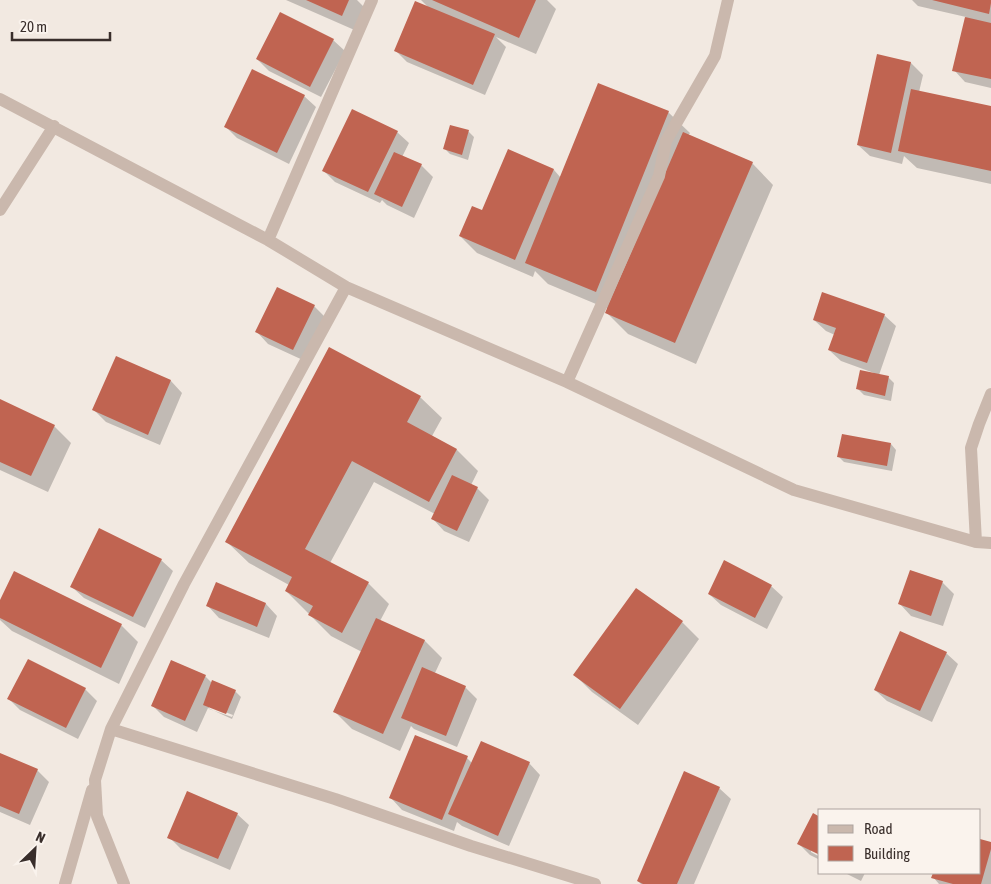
<svg xmlns="http://www.w3.org/2000/svg" width="991" height="884" viewBox="0 0 991 884" font-family="'Asap Condensed',sans-serif">
<rect width="100%" height="100%" fill="#f2e9e1"/>
<!-- shadow -->
<path fill="#0003" fill-rule="evenodd" d="M 286,0 L 357,0 L 368,11 L 359,32 Z
M 421,0 L 547,0 L 556,9 L 536,54 L 496,37 L 506,47 L 485,95 L 407,62 L 395,50 L 429,8 Z
M 912,0 L 991,0 L 991,88 L 965,82 L 954,70 L 966,17 L 918,6 Z
M 333,40 L 345,51 L 321,97 L 269,71 L 257,59 Z
M 878,55 L 911,63 L 923,75 L 919,92 L 991,108 L 991,184 L 917,168 L 904,156 L 902,164 L 870,156 L 858,145 Z
M 304,96 L 316,107 L 289,164 L 237,138 L 225,126 Z
M 668,112 L 690,133 L 688,136 L 752,163 L 773,185 L 696,364 L 628,334 L 607,313 L 608,309 L 548,284 L 535,271 L 533,277 L 477,253 L 460,236 L 482,212 L 508,151 L 554,170 L 561,178 Z
M 468,131 L 474,137 L 468,160 L 450,154 L 444,148 Z
M 397,132 L 409,143 L 402,157 L 421,165 L 433,177 L 414,218 L 387,205 L 382,200 L 380,203 L 335,182 L 324,171 Z
M 314,306 L 326,318 L 305,361 L 268,344 L 257,332 Z
M 884,315 L 896,326 L 879,375 L 888,377 L 894,383 L 891,401 L 864,395 L 858,389 L 874,373 L 841,361 L 829,350 L 835,335 L 826,331 L 814,320 Z
M 117,358 L 171,381 L 182,393 L 160,445 L 106,422 L 94,410 Z
M 420,397 L 442,418 L 432,436 L 457,450 L 478,471 L 471,485 L 477,488 L 489,500 L 469,542 L 444,531 L 433,519 L 435,514 L 374,482 L 330,563 L 368,583 L 389,604 L 380,621 L 425,641 L 442,658 L 435,673 L 465,687 L 477,699 L 457,747 L 414,729 L 411,726 L 400,751 L 352,729 L 335,712 L 362,652 L 331,636 L 286,591 L 289,585 L 249,563 L 227,542 Z
M 0,401 L 54,426 L 71,443 L 48,492 L 0,470 Z
M 891,444 L 896,450 L 892,471 L 844,462 L 839,457 Z
M 161,560 L 173,571 L 145,628 L 84,598 L 72,587 Z
M 942,582 L 954,594 L 943,626 L 911,616 L 900,604 Z
M 771,586 L 783,597 L 767,629 L 721,605 L 709,594 Z
M 0,603 L 121,625 L 138,642 L 119,684 L 12,631 L 0,620 Z
M 266,604 L 277,616 L 269,638 L 219,618 L 208,606 Z
M 682,622 L 699,639 L 638,725 L 592,692 L 575,675 Z
M 946,653 L 958,664 L 932,722 L 887,701 L 875,690 Z
M 205,676 L 212,683 L 235,691 L 241,697 L 232,719 L 208,708 L 197,732 L 164,717 L 152,705 ZM 209,706 L 233,715 L 232,717 L 209,709 Z
M 85,689 L 97,701 L 78,739 L 20,710 L 9,699 Z
M 0,755 L 37,770 L 49,782 L 30,825 L 0,812 Z
M 467,758 L 472,763 L 529,763 L 540,775 L 509,846 L 462,826 L 457,822 L 454,831 L 402,810 L 391,798 Z
M 719,788 L 731,799 L 694,884 L 641,884 L 638,881 Z
M 237,814 L 249,825 L 230,870 L 181,849 L 169,837 Z
M 980,840 L 991,843 L 991,884 L 939,884 L 933,877 L 934,873 L 980,873 Z
M 799,844 L 811,849 L 811,852 L 820,857 L 820,860 L 810,855 Z
M 845,873 L 854,874 L 854,873 L 865,873 L 861,881 Z"/>
<!-- building -->
<path fill="#c06451" d="M 306,0 L 349,0 L 342,16 Z
M 432,0 L 536,0 L 519,38 Z
M 932,0 L 991,0 L 991,3 L 989,14 Z
M 415,1 L 495,34 L 473,85 L 394,51 Z
M 280,12 L 334,39 L 310,87 L 256,59 Z
M 965,17 L 991,23 L 991,79 L 952,71 Z
M 877,54 L 911,62 L 891,153 L 857,145 Z
M 252,69 L 305,95 L 277,153 L 224,127 Z
M 598,83 L 669,111 L 596,292 L 525,263 Z
M 911,89 L 991,106 L 991,171 L 898,151 Z
M 352,109 L 398,131 L 368,192 L 322,171 Z
M 450,125 L 469,130 L 462,155 L 443,149 Z
M 683,132 L 753,162 L 675,343 L 605,313 Z
M 508,149 L 554,169 L 515,260 L 459,236 L 472,206 L 482,210 Z
M 394,152 L 422,164 L 402,207 L 374,194 Z
M 277,287 L 315,305 L 293,350 L 255,332 Z
M 822,292 L 885,314 L 867,363 L 828,350 L 836,328 L 813,320 Z
M 329,347 L 421,396 L 407,422 L 457,449 L 429,502 L 352,461 L 305,549 L 369,582 L 342,633 L 308,615 L 313,606 L 285,591 L 292,577 L 225,542 Z
M 116,356 L 171,380 L 148,435 L 92,410 Z
M 860,370 L 889,376 L 885,396 L 856,389 Z
M 0,399 L 55,425 L 31,476 L 0,462 Z
M 842,434 L 891,443 L 887,466 L 837,457 Z
M 452,475 L 478,487 L 457,531 L 431,519 Z
M 99,528 L 162,559 L 133,617 L 70,587 Z
M 724,560 L 772,585 L 755,618 L 708,594 Z
M 910,570 L 943,581 L 931,616 L 898,604 Z
M 14,571 L 122,624 L 101,668 L 0,618 L 0,600 Z
M 216,582 L 266,603 L 257,627 L 206,606 Z
M 636,588 L 683,621 L 620,709 L 573,675 Z
M 376,618 L 425,640 L 383,734 L 333,712 Z
M 900,631 L 947,652 L 920,711 L 874,690 Z
M 28,659 L 86,688 L 66,728 L 7,699 Z
M 171,660 L 206,675 L 185,721 L 151,706 Z
M 422,667 L 466,686 L 446,736 L 401,718 Z
M 212,680 L 236,690 L 226,714 L 203,705 Z
M 415,735 L 468,756 L 442,820 L 389,798 Z
M 481,741 L 530,762 L 498,836 L 448,814 Z
M 0,753 L 38,769 L 19,814 L 0,806 Z
M 684,771 L 720,787 L 677,884 L 643,884 L 637,881 Z
M 187,791 L 238,813 L 218,859 L 167,838 Z
M 813,813 L 820,817 L 820,855 L 797,844 Z
M 980,839 L 991,842 L 991,849 L 981,884 L 953,884 L 931,878 L 933,873 L 980,873 Z"/>
<g fill="none" stroke-linecap="round" stroke-linejoin="round">
<!-- minor -->
<path stroke="#cab8ad" stroke-width="12" d="M 0,99 L 268,240 L 346,287 L 567,382 L 794,490 L 976,542 L 991,543
M 0,210 L 54,126
M 268,240 L 372,0
M 567,382 L 659,176 L 666,141 L 715,56 L 728,0
M 976,542 L 971,448 L 979,424 L 991,394
M 111,729 L 335,799 L 471,846 L 595,884
M 65,884 L 92,790
M 124,884 L 97,816 L 95,780 L 111,729 L 184,584 L 346,287"/>
</g>
<!-- legend -->
<rect x="818" y="809" width="162" height="65" fill="#faf3ed" stroke="#ada49f"/>
<rect x="828" y="825" width="25" height="8" fill="#cab8ad" stroke="#ada49f"/>
<text x="864" y="834" font-size="15" fill="#392e2b">Road</text>
<rect x="828" y="846" width="25" height="15" fill="#c06451" stroke="#ada49f"/>
<text x="864" y="859" font-size="15" fill="#392e2b">Building</text>
<!-- north arrow -->
<g transform="translate(35 849) rotate(25)" stroke="#faf3ed" stroke-width="4" paint-order="stroke">
<path d="M0-4L9 19L0 12L-9 19Z" fill="#392e2b"/>
<text y="-8" font-size="14" font-weight="bold" text-anchor="middle" fill="#392e2b">N</text>
</g>
<!-- scale -->
<path d="M12 32v8h98v-8" fill="none" stroke="#392e2b" stroke-width="2.5"/>
<text x="20" y="32" font-size="15" fill="#392e2b" stroke="#faf3ed" stroke-width="4" paint-order="stroke">20 m</text>
</svg>
